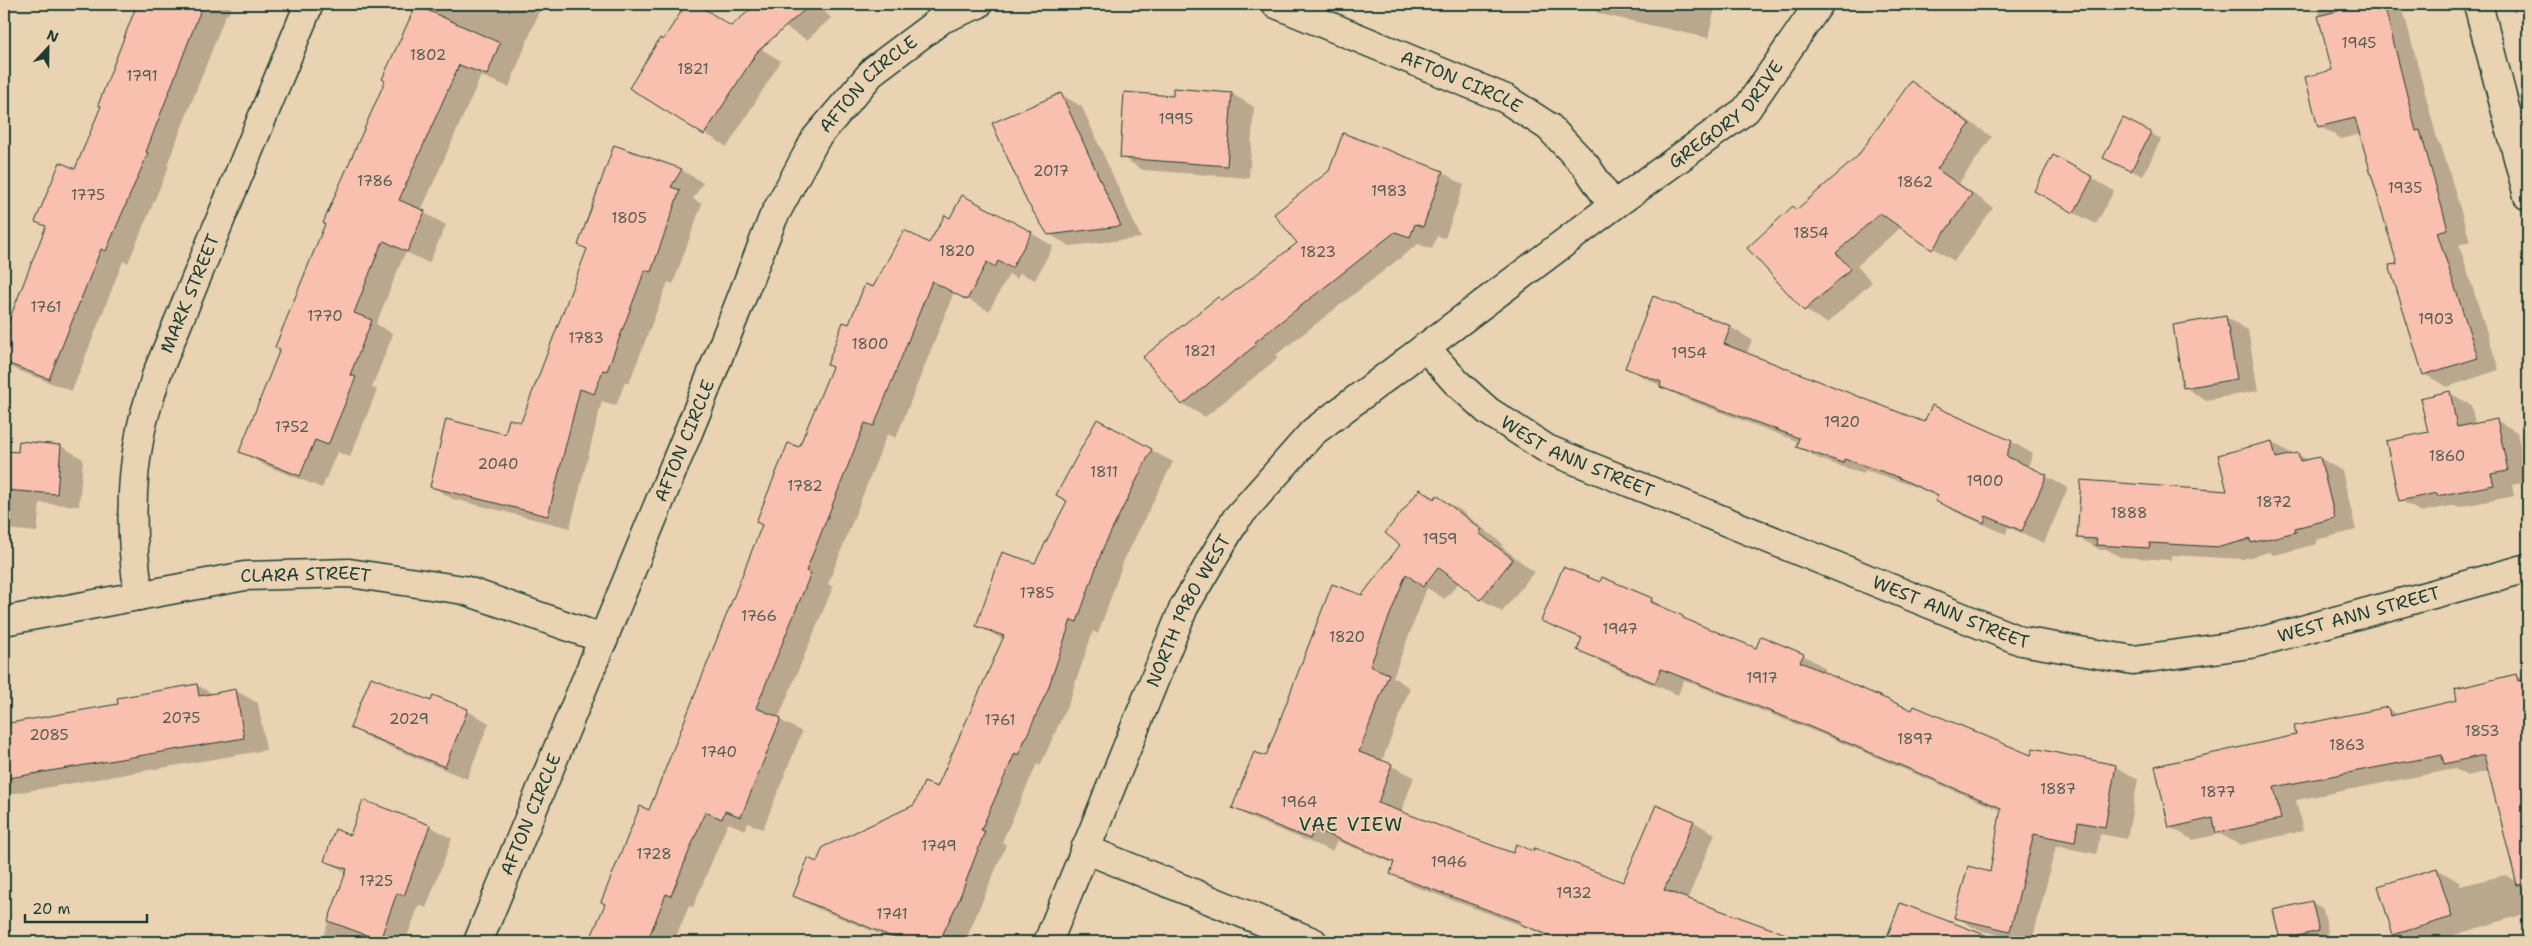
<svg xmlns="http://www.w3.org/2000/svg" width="2532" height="946" viewBox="0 0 2532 946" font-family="'Shantell Sans',sans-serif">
<rect width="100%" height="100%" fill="#e9d3b2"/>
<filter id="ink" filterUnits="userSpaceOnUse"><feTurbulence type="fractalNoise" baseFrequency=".02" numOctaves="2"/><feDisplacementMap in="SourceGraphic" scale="10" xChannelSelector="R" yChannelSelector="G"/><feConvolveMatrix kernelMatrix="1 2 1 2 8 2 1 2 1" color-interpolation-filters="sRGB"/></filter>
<g filter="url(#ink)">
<!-- shadow -->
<path fill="#0003" d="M 138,4 L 233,4 L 228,15 L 226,14 L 167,165 L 169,166 L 128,263 L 123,261 L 72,391 L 17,370 L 4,362 L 4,337 L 47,227 L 37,221 L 76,170 L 103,106 L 100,104 Z
M 419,4 L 542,4 L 509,87 L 481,76 L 421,211 L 446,225 L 429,263 L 406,252 L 402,260 L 376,324 L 393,334 L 372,387 L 377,390 L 350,457 L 337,452 L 322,488 L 262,464 L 240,451 L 387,81 L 383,79 Z
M 688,4 L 781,61 L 727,147 L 630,87 L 664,42 Z
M 764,4 L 817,4 L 831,18 L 807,40 L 785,27 Z
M 1582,4 L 1716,4 L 1708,38 L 1600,14 Z
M 2317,4 L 2391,4 L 2404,13 L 2438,142 L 2441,145 L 2470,241 L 2459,245 L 2499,370 L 2447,387 L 2424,374 L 2398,264 L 2361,134 L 2341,139 L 2319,126 L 2334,70 Z
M 1911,83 L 1933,96 L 1992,137 L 1959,183 L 1993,208 L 1954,261 L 1901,227 L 1857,266 L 1872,282 L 1827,323 L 1805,310 L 1793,208 L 1798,210 L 1858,158 Z
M 1061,94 L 1082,107 L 1141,238 L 1070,246 L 1049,234 Z
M 1232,94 L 1254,107 L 1249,178 L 1143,170 L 1121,157 L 1174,97 Z
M 2150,133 L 2161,139 L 2143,176 L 2116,164 Z
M 614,147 L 682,170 L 703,183 L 693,199 L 702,204 L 673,284 L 668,282 L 629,383 L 625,382 L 616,406 L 602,401 L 570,528 L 453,499 L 431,486 L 522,424 L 588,250 L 579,245 Z
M 1442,172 L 1464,185 L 1445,238 L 1437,236 L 1432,249 L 1418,244 L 1276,355 L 1278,358 L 1205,417 L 1183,404 L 1218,298 L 1224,301 Z
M 2092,178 L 2114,191 L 2096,224 L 2057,204 Z
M 950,220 L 1031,233 L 1053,246 L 1035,280 L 1020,273 L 1017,279 L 1009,274 L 989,311 L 954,292 L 896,438 L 887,434 L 828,584 L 833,587 L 778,719 L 802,732 L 763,829 L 748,823 L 745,830 L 728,823 L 693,907 L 689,906 L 674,942 L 590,942 L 649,811 L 849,326 L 874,289 L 930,245 Z
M 2226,317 L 2248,330 L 2258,391 L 2206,400 L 2184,387 Z
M 1730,327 L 1752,340 L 1746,355 L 1924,424 L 1932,406 L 2012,442 L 2033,454 L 2028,467 L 2068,488 L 2044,543 L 2008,527 L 2006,534 L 1958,513 L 1937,500 L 1938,497 L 1916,487 L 1865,470 L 1864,474 L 1819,459 L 1798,446 L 1799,442 L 1683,398 L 1627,368 Z
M 2450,393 L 2471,405 L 2475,424 L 2496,420 L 2517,432 L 2528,482 L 2512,485 L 2514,496 L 2459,507 L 2455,505 L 2421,512 L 2400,500 Z
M 20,442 L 61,446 L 83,459 L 79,506 L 40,503 L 37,532 L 4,529 L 4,452 L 19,454 Z
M 2272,442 L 2294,455 L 2298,454 L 2309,461 L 2320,458 L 2342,471 L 2356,530 L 2316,540 L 2317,544 L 2274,555 L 2269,552 L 2243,559 L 2171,555 L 2171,560 L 2120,557 L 2108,550 L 2100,550 L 2078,537 L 2228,492 Z
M 1151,450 L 1173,462 L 1124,560 L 1098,634 L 1093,631 L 1069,702 L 1040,766 L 1037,764 L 1002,842 L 1006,845 L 965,942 L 890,942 L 892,939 L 816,908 L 794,896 L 818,863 L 915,806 L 937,788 L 1004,640 L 977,625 L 1035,564 Z
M 1421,490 L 1459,509 L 1503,544 L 1501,546 L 1534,572 L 1502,612 L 1481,599 L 1459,582 L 1445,599 L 1427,588 L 1393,677 L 1410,688 L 1382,761 L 1414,777 L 1401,813 L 1514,855 L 1623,884 L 1694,822 L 1715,834 L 1687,900 L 1778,937 L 1777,942 L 1559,942 L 1531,929 L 1413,886 L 1391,873 L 1395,864 L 1337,841 L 1332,851 L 1255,820 L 1233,808 L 1267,758 L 1362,596 L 1402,545 Z
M 1603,579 L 1652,600 L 1696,625 L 1757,649 L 1803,655 L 1825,668 L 1823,673 L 1913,712 L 2032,757 L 2116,767 L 2138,779 L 2127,839 L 2100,834 L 2097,854 L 2056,846 L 2032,942 L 1978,930 L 1956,917 L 1991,873 L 2002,811 L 1826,736 L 1684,680 L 1678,695 L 1600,662 L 1579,649 L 1583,640 L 1543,620 L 1601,583 Z
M 2516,676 L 2524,680 L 2528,680 L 2528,877 L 2515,870 L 2489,771 L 2467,776 L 2455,769 L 2296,800 L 2303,831 L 2240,845 L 2220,834 L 2193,840 L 2170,827 L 2297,736 L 2388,709 L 2399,715 L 2459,701 Z
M 197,685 L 213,694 L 236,691 L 258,703 L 266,750 L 4,795 L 4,725 L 120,705 Z
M 434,697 L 468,711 L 489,723 L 467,779 L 373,740 L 352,728 L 431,702 Z
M 364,801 L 430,826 L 452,839 L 426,908 L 419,905 L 405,942 L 321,942 L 347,873 L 325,860 L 351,836 Z
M 2437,869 L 2459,882 L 2460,886 L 2505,875 L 2527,888 L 2528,913 L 2454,935 L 2456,942 L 2397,942 L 2380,887 Z
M 2312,902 L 2323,909 L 2329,937 L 2305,942 L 2287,942 L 2281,939 Z
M 1900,904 L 1974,936 L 1972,942 L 1886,942 Z"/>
<!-- building -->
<path fill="#f9c0af" stroke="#1f3d34" d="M 137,4 L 203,4 L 146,152 L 148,153 L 106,251 L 101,249 L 49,379 L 4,362 L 4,333 L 46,226 L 35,222 L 60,162 L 75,169 L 101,106 L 98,105 Z
M 686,4 L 697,4 L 731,26 L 757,4 L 811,4 L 757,52 L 704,135 L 629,88 L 660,38 L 663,40 Z
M 2365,4 L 2384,4 L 2416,131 L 2420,130 L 2448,229 L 2437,232 L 2478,358 L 2423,375 L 2389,265 L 2397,264 L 2355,118 L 2318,127 L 2305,77 L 2332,70 L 2318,16 Z
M 416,5 L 500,43 L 487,75 L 459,65 L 399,200 L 425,211 L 407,252 L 384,241 L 380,247 L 354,313 L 372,320 L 350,375 L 356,377 L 328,445 L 315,440 L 300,476 L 239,452 L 280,349 L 275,347 L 325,224 L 323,223 L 385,81 L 382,79 Z
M 1911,81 L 1970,124 L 1937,169 L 1972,194 L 1932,250 L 1880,213 L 1836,253 L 1851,269 L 1804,311 L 1747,248 L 1793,206 L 1796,210 L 1857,157 Z
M 1173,88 L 1232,93 L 1227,166 L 1120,158 L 1124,92 L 1173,96 Z
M 1061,93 L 1121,226 L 1048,235 L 1027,202 L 992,123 Z
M 2123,118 L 2151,132 L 2131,171 L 2103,158 Z
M 1343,133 L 1443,171 L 1423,227 L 1415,224 L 1410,237 L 1395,232 L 1255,342 L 1257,344 L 1182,405 L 1143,357 L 1218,297 L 1222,301 L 1297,243 L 1274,214 L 1329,171 Z
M 614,145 L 682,169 L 671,187 L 680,190 L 651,272 L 645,270 L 607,371 L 603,370 L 594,394 L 580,389 L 548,516 L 430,487 L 446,419 L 505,434 L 509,419 L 521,422 L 587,249 L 578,245 Z
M 2053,155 L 2093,177 L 2074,213 L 2034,191 Z
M 962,195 L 1032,232 L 1012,268 L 998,261 L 995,267 L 987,262 L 967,300 L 932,281 L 874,426 L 865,423 L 806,571 L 811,573 L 756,708 L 781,718 L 741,817 L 725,811 L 722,819 L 705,812 L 671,896 L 666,894 L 647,942 L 589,942 L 605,904 L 601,902 L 640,806 L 649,810 L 709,659 L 762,525 L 756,522 L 788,443 L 799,447 L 832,367 L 827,365 L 843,322 L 849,324 L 865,284 L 873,287 L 904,230 L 929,243 L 945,215 L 950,218 Z
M 1653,296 L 1731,326 L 1724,344 L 1924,422 L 1932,405 L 2012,441 L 2006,456 L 2047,475 L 2022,531 L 1986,516 L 1984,523 L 1935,501 L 1938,496 L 1893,475 L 1844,459 L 1843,463 L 1796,447 L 1799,438 L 1660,387 L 1661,382 L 1625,368 Z
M 2226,316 L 2237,379 L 2183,388 L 2173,325 Z
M 2450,391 L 2457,427 L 2497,419 L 2508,471 L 2491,474 L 2494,485 L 2437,496 L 2437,493 L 2399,501 L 2386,441 L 2428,432 L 2420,398 Z
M 1097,419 L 1152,449 L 1103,548 L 1077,622 L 1071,620 L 1048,689 L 1018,755 L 1015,753 L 981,830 L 985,831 L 958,902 L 939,942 L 904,942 L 793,896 L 808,858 L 817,862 L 823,847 L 914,805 L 924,782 L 937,787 L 1004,636 L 976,626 L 1002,552 L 1035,563 L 1067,501 L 1056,495 Z
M 19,441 L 61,445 L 57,494 L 4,490 L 4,451 L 18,452 Z
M 2272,441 L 2276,458 L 2298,453 L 2300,461 L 2320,457 L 2335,518 L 2295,528 L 2296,532 L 2251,543 L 2250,539 L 2220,547 L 2150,543 L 2149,548 L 2096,545 L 2097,539 L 2077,538 L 2081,480 L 2227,491 L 2218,455 Z
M 1420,489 L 1434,499 L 1437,495 L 1482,530 L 1479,533 L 1513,559 L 1480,600 L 1438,567 L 1423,587 L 1406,574 L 1370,666 L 1389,674 L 1359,752 L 1392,764 L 1378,803 L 1513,853 L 1516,844 L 1533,851 L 1534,848 L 1623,882 L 1656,805 L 1694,821 L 1664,890 L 1797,938 L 1796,942 L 1566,942 L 1520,924 L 1521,922 L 1390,874 L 1394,862 L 1314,829 L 1310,839 L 1232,808 L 1254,752 L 1266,756 L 1332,584 L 1362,595 L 1400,545 L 1385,533 Z
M 1563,567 L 1600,582 L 1602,577 L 1652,598 L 1651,602 L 1683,616 L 1683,618 L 1756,648 L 1761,636 L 1804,654 L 1800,662 L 1912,710 L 1914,706 L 2031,755 L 2033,748 L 2116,765 L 2105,827 L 2078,822 L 2075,842 L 2034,834 L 2010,931 L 1954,918 L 1968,866 L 1990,872 L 2001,808 L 1803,724 L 1661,669 L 1655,683 L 1577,650 L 1582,638 L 1541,621 Z
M 2516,674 L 2518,681 L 2528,678 L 2528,884 L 2517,885 L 2484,755 L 2444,764 L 2442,755 L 2274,787 L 2281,819 L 2216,833 L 2213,818 L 2169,828 L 2155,766 L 2296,735 L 2294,726 L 2388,707 L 2390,716 L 2457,700 L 2455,689 Z
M 371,677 L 431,701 L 433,695 L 468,709 L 445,767 L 350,728 Z
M 197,684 L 199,696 L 236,689 L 244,738 L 9,778 L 4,746 L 4,724 L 118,704 L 117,698 Z
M 363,800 L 430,825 L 404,896 L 397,893 L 380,940 L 328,921 L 347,869 L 324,861 L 335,829 L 350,835 Z
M 2437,868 L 2452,917 L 2393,935 L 2378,886 Z
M 2312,901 L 2319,931 L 2280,940 L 2273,910 Z
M 1900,903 L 1996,939 L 1995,942 L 1885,942 Z"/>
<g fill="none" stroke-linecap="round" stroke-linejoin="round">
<!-- minor casing -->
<g stroke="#1f3d34" stroke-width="31">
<g id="minor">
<path id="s1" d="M 1276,4 L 1506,99 L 1549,127 L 1586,166 L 1613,206"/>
<path d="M 2478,4 L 2528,196"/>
<path id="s2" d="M 1425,347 L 1456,382 L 1488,411 L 1547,449 L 2021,641 L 2133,660 L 2251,644 L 2528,568"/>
<path id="s3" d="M 139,596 C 131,543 129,489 140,435 C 143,415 151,396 156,376 L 309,4"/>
<path id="s4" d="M 4,621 L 245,576 L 349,573 L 464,590 L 604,639"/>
<path d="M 1085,849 L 1313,942"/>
<path id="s5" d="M 478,942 L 699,406 L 773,218 L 816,138 L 874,70 L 942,19 L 978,4"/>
<path id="s6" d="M 1048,942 L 1184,607 L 1236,519 L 1313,432 L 1613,206 L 1746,110 L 1819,4"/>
</g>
</g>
<!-- minor -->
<use href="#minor" stroke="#e9d3b2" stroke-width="28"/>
</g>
</g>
<g text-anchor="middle" stroke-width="4" stroke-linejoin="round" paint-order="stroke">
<!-- number labels -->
<g font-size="15" fill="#565e53">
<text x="2359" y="48">1945</text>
<text x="428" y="60">1802</text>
<text x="693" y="74">1821</text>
<text x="142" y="81">1791</text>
<text x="1176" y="124">1995</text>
<text x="1051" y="176">2017</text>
<text x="375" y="186">1786</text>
<text x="1915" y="187">1862</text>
<text x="2405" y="193">1935</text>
<text x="1389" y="196">1983</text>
<text x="88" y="200">1775</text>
<text x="629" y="223">1805</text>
<text x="1811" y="238">1854</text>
<text x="957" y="256">1820</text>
<text x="1318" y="257">1823</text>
<text x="46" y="312">1761</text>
<text x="325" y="321">1770</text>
<text x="2436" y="324">1903</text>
<text x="586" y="343">1783</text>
<text x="870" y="349">1800</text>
<text x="1200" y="356">1821</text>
<text x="1689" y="358">1954</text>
<text x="1842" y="427">1920</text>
<text x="292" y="432">1752</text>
<text x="2447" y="461">1860</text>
<text x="498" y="469">2040</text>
<text x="1104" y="477">1811</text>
<text x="1985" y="486">1900</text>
<text x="805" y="491">1782</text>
<text x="2274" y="507">1872</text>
<text x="2129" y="518">1888</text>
<text x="1440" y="544">1959</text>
<text x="1037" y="598">1785</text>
<text x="759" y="621">1766</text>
<text x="1620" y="634">1947</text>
<text x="1347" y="642">1820</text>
<text x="1762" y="683">1917</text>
<text x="181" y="723">2075</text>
<text x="409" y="724">2029</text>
<text x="1000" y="725">1761</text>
<text x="2482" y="736">1853</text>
<text x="49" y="740">2085</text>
<text x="1915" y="744">1897</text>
<text x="2347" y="750">1863</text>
<text x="719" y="757">1740</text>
<text x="2058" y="794">1887</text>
<text x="2218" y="797">1877</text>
<text x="1299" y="807">1964</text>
<text x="939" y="851">1749</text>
<text x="654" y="859">1728</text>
<text x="1449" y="867">1946</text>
<text x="376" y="886">1725</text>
<text x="1574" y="898">1932</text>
<text x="892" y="919">1741</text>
</g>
<!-- street labels -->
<g font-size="18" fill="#1f3d34" stroke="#e9d3b2">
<text dy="6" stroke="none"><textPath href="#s1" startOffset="201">AFTON CIRCLE</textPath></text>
<text dy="6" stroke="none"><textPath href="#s5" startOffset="948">AFTON CIRCLE</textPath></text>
<text dy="6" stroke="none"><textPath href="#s6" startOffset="1102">GREGORY DRIVE</textPath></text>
<text dy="6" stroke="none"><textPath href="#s3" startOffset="312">MARK STREET</textPath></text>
<text dy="6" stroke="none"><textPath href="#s5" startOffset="542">AFTON CIRCLE</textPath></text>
<text dy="6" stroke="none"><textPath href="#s2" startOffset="191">WEST ANN STREET</textPath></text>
<text dy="6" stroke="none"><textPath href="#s4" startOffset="306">CLARA STREET</textPath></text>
<text dy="6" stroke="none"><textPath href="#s6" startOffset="360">NORTH 1980 WEST</textPath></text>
<text dy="6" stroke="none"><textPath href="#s2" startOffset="596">WEST ANN STREET</textPath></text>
<text dy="6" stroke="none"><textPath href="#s2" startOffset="1016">WEST ANN STREET</textPath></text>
<text dy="6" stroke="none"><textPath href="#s5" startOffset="138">AFTON CIRCLE</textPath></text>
</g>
<!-- neighbourhood labels -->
<g font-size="19" letter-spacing="1" fill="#1f3d34" stroke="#e9d3b2">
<text x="1351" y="831">VAE VIEW</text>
</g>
</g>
<!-- margin -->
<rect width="2532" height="946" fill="none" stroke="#e9d3b2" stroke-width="20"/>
<rect x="10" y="10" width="2512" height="926" fill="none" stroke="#1f3d34" stroke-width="2" filter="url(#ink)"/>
<!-- north arrow -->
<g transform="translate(48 48) rotate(22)" stroke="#e9d3b2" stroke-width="4" paint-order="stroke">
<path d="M0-4L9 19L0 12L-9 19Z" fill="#1f3d34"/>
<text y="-8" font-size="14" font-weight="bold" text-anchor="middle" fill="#1f3d34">N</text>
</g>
<!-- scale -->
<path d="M25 914v8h122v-8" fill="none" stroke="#1f3d34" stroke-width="2.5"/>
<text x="32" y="914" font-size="15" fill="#1f3d34" stroke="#e9d3b2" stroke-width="4" paint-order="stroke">20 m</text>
</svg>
